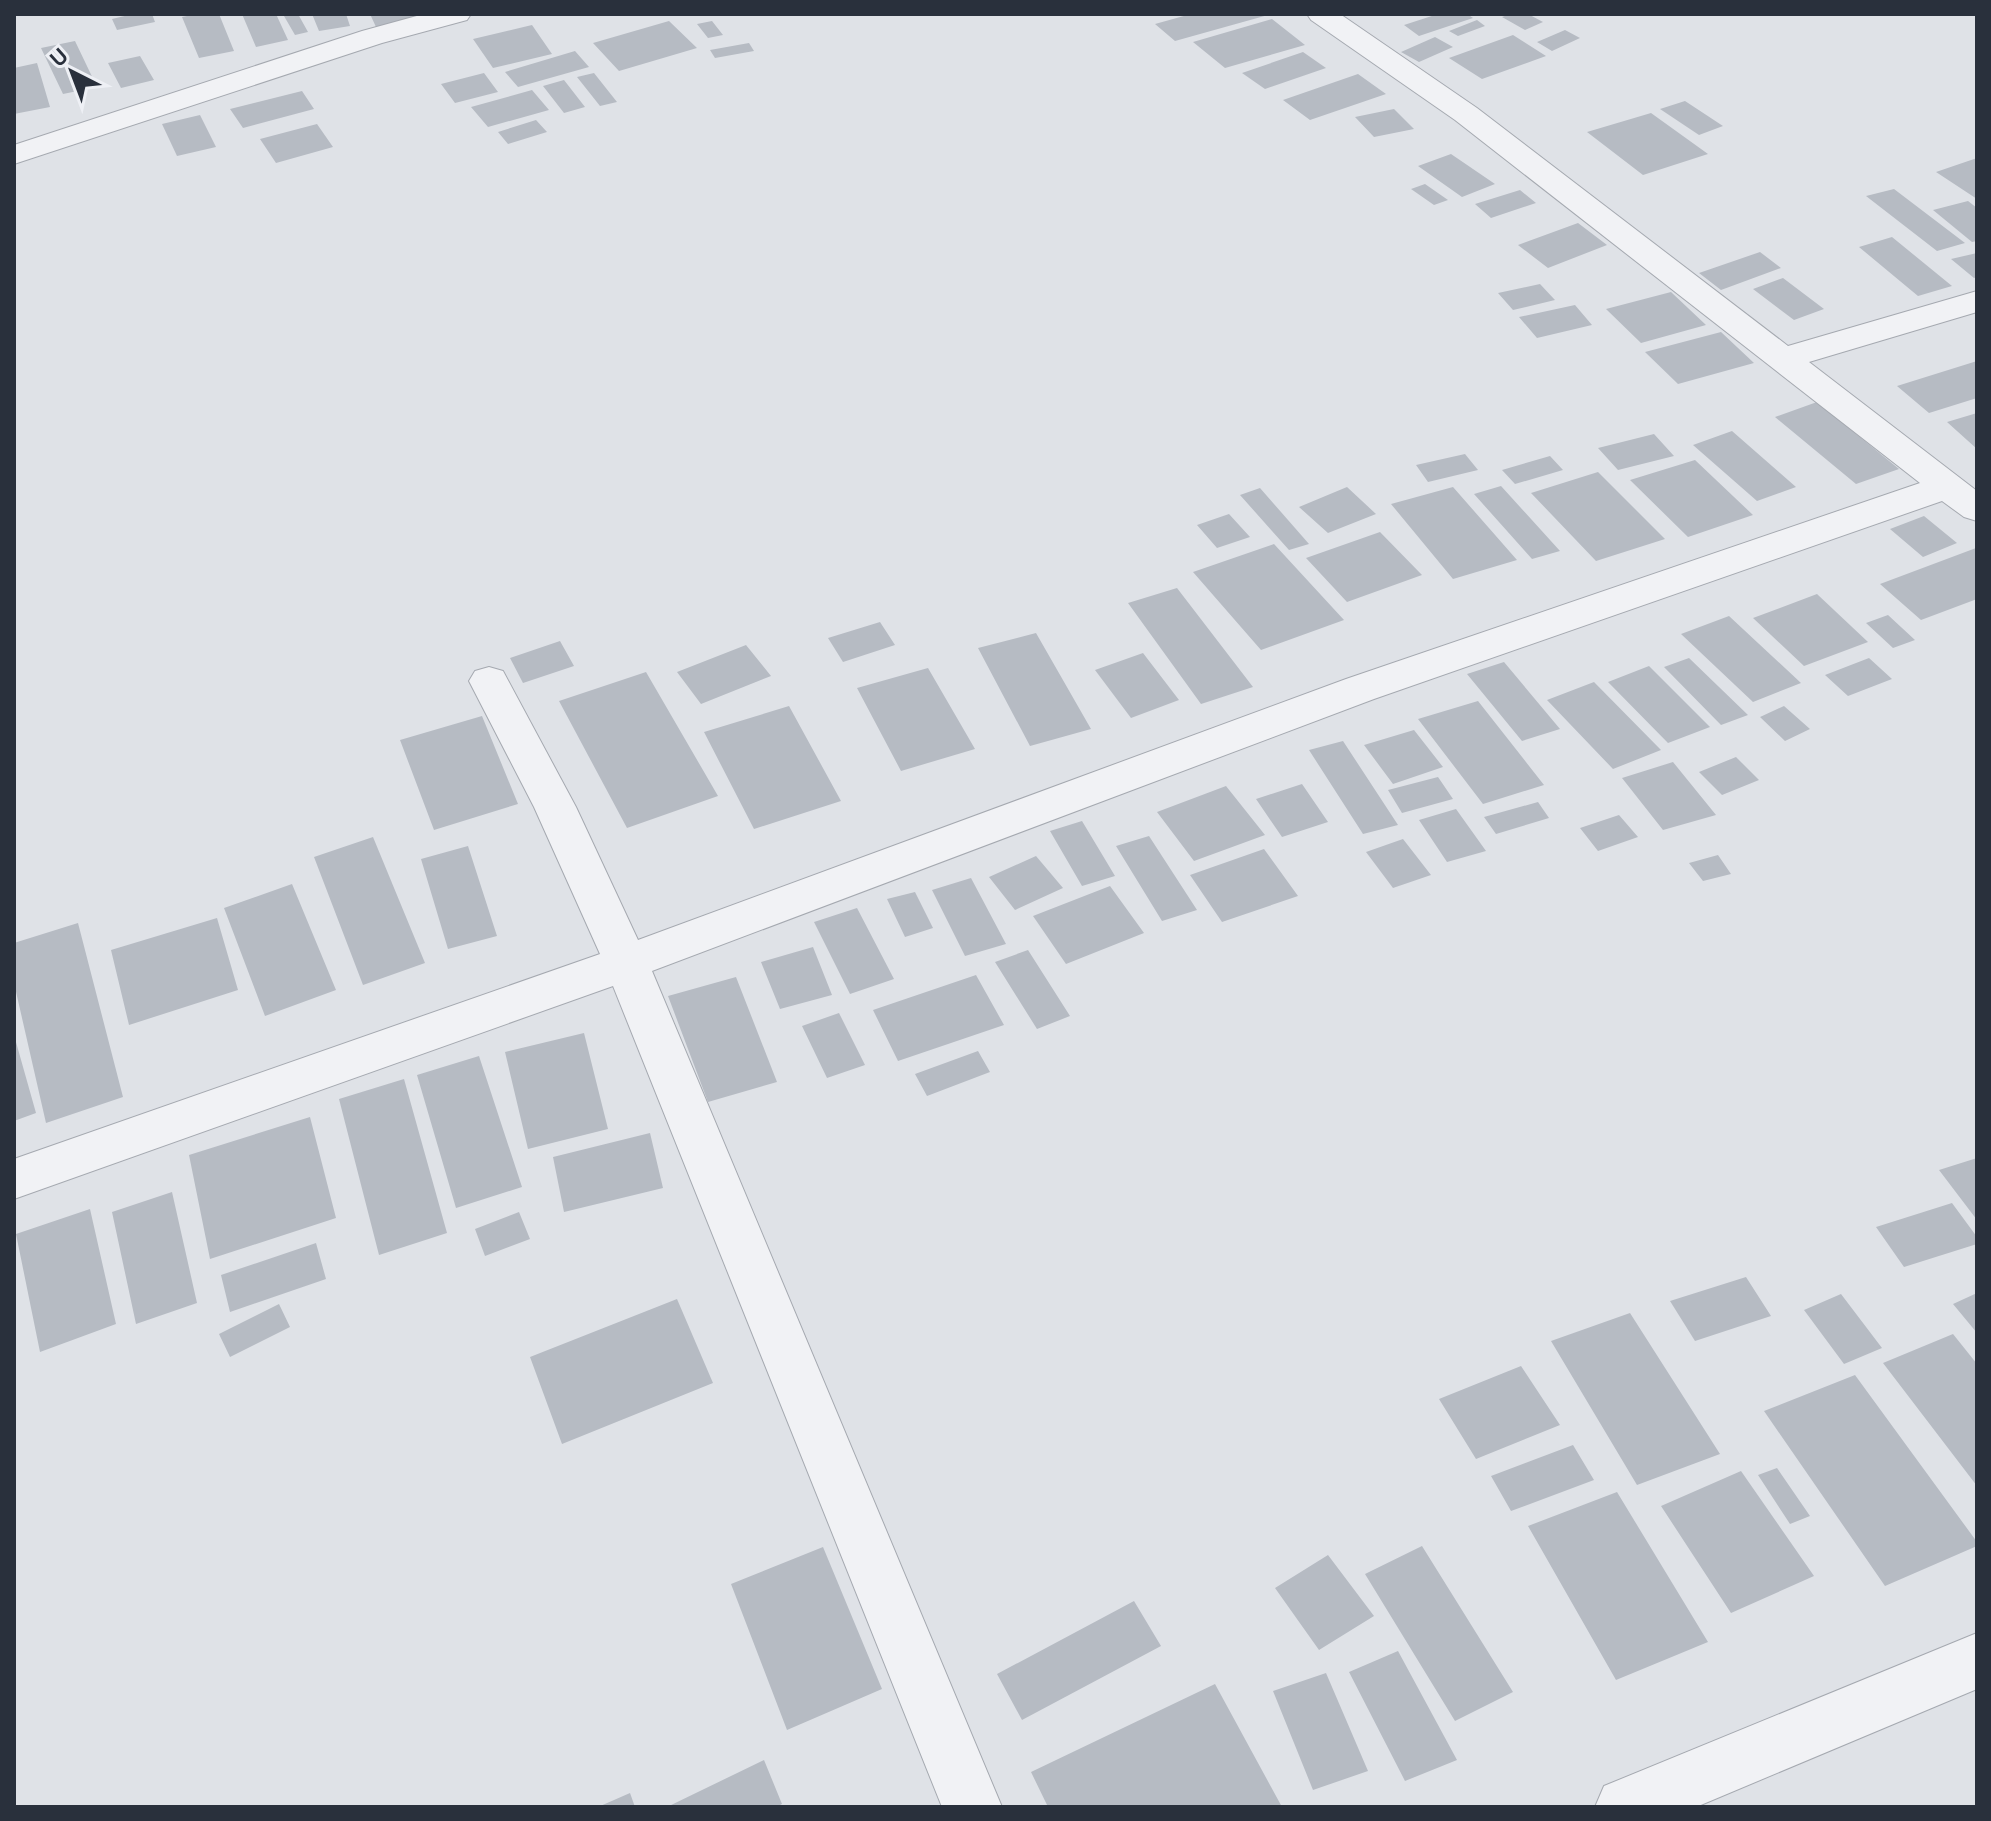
<svg xmlns="http://www.w3.org/2000/svg" width="1991" height="1821" viewBox="0 0 1991 1821" font-family="'Space Grotesk',sans-serif">
<rect width="100%" height="100%" fill="#dfe2e7"/>
<!-- building -->
<path fill="#b6bbc3" d="M 133,14 L 152,14 L 155,22 L 117,30 L 112,19 Z
M 197,14 L 219,14 L 234,51 L 199,58 L 182,17 Z
M 242,14 L 276,14 L 288,40 L 256,47 Z
M 298,14 L 308,32 L 295,35 L 284,16 Z
M 312,14 L 346,14 L 350,26 L 319,31 Z
M 370,14 L 428,14 L 376,27 Z
M 1191,14 L 1267,14 L 1268,15 L 1175,41 L 1155,24 Z
M 1438,14 L 1467,14 L 1473,18 L 1419,36 L 1404,25 Z
M 1510,14 L 1528,14 L 1543,22 L 1525,30 L 1502,17 Z
M 1272,19 L 1305,45 L 1225,68 L 1193,42 Z
M 1477,20 L 1485,26 L 1458,36 L 1449,31 Z
M 669,21 L 697,48 L 619,71 L 593,43 Z
M 712,21 L 723,35 L 708,38 L 697,24 Z
M 532,25 L 552,54 L 493,68 L 473,39 Z
M 1565,30 L 1580,38 L 1552,51 L 1537,42 Z
M 1513,35 L 1546,56 L 1482,79 L 1449,58 Z
M 1435,37 L 1453,47 L 1419,62 L 1401,52 Z
M 75,41 L 97,87 L 63,94 L 41,48 Z
M 749,43 L 754,51 L 715,58 L 710,50 Z
M 575,51 L 589,67 L 518,87 L 505,72 Z
M 1303,52 L 1326,68 L 1265,89 L 1242,73 Z
M 140,56 L 154,80 L 121,88 L 108,63 Z
M 37,63 L 50,107 L 14,114 L 14,68 Z
M 484,73 L 498,92 L 455,103 L 441,84 Z
M 594,73 L 617,102 L 600,106 L 577,77 Z
M 1358,74 L 1386,94 L 1310,120 L 1283,100 Z
M 564,80 L 585,107 L 564,113 L 543,86 Z
M 532,90 L 549,110 L 488,127 L 471,107 Z
M 302,91 L 314,109 L 243,128 L 230,109 Z
M 1685,101 L 1723,126 L 1699,135 L 1660,109 Z
M 1394,109 L 1414,129 L 1374,137 L 1355,117 Z
M 1651,113 L 1708,154 L 1643,175 L 1587,132 Z
M 200,115 L 216,147 L 177,156 L 162,124 Z
M 536,120 L 547,132 L 508,144 L 498,132 Z
M 317,124 L 333,147 L 276,163 L 260,139 Z
M 1451,154 L 1495,184 L 1462,197 L 1418,166 Z
M 1977,158 L 1977,199 L 1936,172 Z
M 1425,184 L 1448,200 L 1434,205 L 1411,189 Z
M 1894,189 L 1965,243 L 1937,251 L 1866,196 Z
M 1520,190 L 1536,203 L 1491,218 L 1475,204 Z
M 1968,201 L 1977,208 L 1977,241 L 1972,242 L 1933,210 Z
M 1578,223 L 1607,245 L 1548,268 L 1518,245 Z
M 1892,237 L 1952,286 L 1918,296 L 1859,247 Z
M 1760,252 L 1781,268 L 1721,290 L 1699,273 Z
M 1977,253 L 1977,277 L 1974,278 L 1951,259 Z
M 1783,278 L 1824,309 L 1794,320 L 1753,289 Z
M 1540,284 L 1555,300 L 1513,310 L 1498,293 Z
M 1671,292 L 1706,325 L 1641,343 L 1606,309 Z
M 1575,305 L 1592,325 L 1537,338 L 1519,317 Z
M 1721,332 L 1754,363 L 1678,384 L 1645,352 Z
M 1977,361 L 1977,398 L 1929,413 L 1897,386 Z
M 1817,402 L 1899,469 L 1856,484 L 1775,417 Z
M 1977,413 L 1977,449 L 1947,422 Z
M 1732,431 L 1796,487 L 1757,501 L 1693,445 Z
M 1654,434 L 1674,456 L 1618,470 L 1598,448 Z
M 1465,454 L 1478,470 L 1428,482 L 1416,465 Z
M 1550,456 L 1563,470 L 1515,484 L 1502,470 Z
M 1695,460 L 1753,515 L 1688,537 L 1630,480 Z
M 1598,472 L 1665,539 L 1596,561 L 1531,493 Z
M 1501,486 L 1560,551 L 1532,559 L 1474,494 Z
M 1347,487 L 1376,514 L 1328,533 L 1299,507 Z
M 1453,487 L 1517,560 L 1453,579 L 1391,504 Z
M 1260,488 L 1309,544 L 1289,550 L 1240,495 Z
M 1229,514 L 1250,537 L 1217,548 L 1197,525 Z
M 1924,516 L 1957,543 L 1923,557 L 1890,529 Z
M 1380,532 L 1422,575 L 1347,602 L 1306,558 Z
M 1274,544 L 1344,620 L 1261,650 L 1193,572 Z
M 1976,548 L 1977,599 L 1921,620 L 1880,584 Z
M 1177,588 L 1253,687 L 1201,704 L 1128,603 Z
M 1817,594 L 1868,642 L 1804,666 L 1753,618 Z
M 1888,615 L 1915,640 L 1893,648 L 1866,623 Z
M 1729,616 L 1801,683 L 1753,702 L 1681,634 Z
M 880,622 L 895,645 L 843,662 L 828,638 Z
M 1036,633 L 1091,729 L 1030,746 L 978,648 Z
M 560,641 L 574,666 L 523,683 L 510,658 Z
M 746,645 L 771,676 L 701,704 L 677,672 Z
M 1143,653 L 1179,700 L 1131,718 L 1095,670 Z
M 1689,658 L 1748,715 L 1721,725 L 1664,667 Z
M 1869,658 L 1892,679 L 1848,696 L 1825,675 Z
M 1504,662 L 1560,729 L 1522,741 L 1467,674 Z
M 1649,666 L 1710,727 L 1668,743 L 1608,682 Z
M 928,668 L 975,749 L 901,771 L 857,688 Z
M 646,672 L 718,796 L 627,828 L 559,701 Z
M 1594,682 L 1661,750 L 1613,769 L 1547,700 Z
M 1478,701 L 1544,785 L 1483,804 L 1418,719 Z
M 789,706 L 841,801 L 754,829 L 704,732 Z
M 1784,706 L 1810,729 L 1785,741 L 1760,717 Z
M 482,716 L 518,804 L 434,830 L 400,740 Z
M 1414,730 L 1443,767 L 1393,784 L 1364,745 Z
M 1343,741 L 1398,825 L 1363,834 L 1309,750 Z
M 1736,757 L 1759,780 L 1722,795 L 1699,772 Z
M 1673,762 L 1716,815 L 1663,830 L 1622,778 Z
M 1438,777 L 1453,799 L 1402,813 L 1388,790 Z
M 1302,784 L 1328,822 L 1282,837 L 1256,799 Z
M 1226,786 L 1265,835 L 1194,861 L 1157,812 Z
M 1538,802 L 1549,818 L 1496,834 L 1484,817 Z
M 1456,809 L 1486,851 L 1447,862 L 1419,820 Z
M 1619,815 L 1638,837 L 1598,851 L 1580,828 Z
M 1082,821 L 1115,876 L 1082,886 L 1050,831 Z
M 1149,836 L 1197,910 L 1162,921 L 1116,846 Z
M 373,837 L 425,963 L 363,985 L 314,857 Z
M 1403,839 L 1431,875 L 1393,888 L 1366,852 Z
M 468,846 L 497,936 L 448,949 L 421,859 Z
M 1264,849 L 1298,896 L 1222,922 L 1190,875 Z
M 1718,855 L 1731,874 L 1703,881 L 1689,863 Z
M 1036,856 L 1063,888 L 1015,910 L 989,877 Z
M 971,878 L 1006,944 L 965,956 L 932,890 Z
M 292,884 L 336,990 L 265,1016 L 224,908 Z
M 1110,886 L 1144,933 L 1066,964 L 1033,916 Z
M 915,892 L 933,928 L 905,937 L 887,899 Z
M 857,908 L 894,979 L 850,994 L 814,922 Z
M 217,918 L 238,990 L 129,1025 L 111,950 Z
M 78,923 L 123,1097 L 46,1123 L 14,983 L 14,943 Z
M 813,947 L 832,995 L 780,1009 L 761,962 Z
M 1028,950 L 1070,1016 L 1037,1029 L 995,962 Z
M 976,975 L 1004,1025 L 898,1061 L 873,1010 Z
M 736,977 L 777,1082 L 708,1102 L 668,996 Z
M 839,1013 L 865,1065 L 827,1078 L 802,1026 Z
M 584,1033 L 608,1129 L 528,1149 L 505,1052 Z
M 14,1035 L 36,1113 L 14,1121 Z
M 978,1051 L 990,1072 L 927,1096 L 915,1074 Z
M 479,1056 L 522,1187 L 456,1208 L 417,1075 Z
M 404,1079 L 447,1233 L 379,1255 L 339,1099 Z
M 310,1117 L 336,1218 L 210,1259 L 189,1155 Z
M 650,1133 L 663,1188 L 564,1212 L 553,1157 Z
M 1977,1158 L 1977,1220 L 1939,1170 Z
M 172,1192 L 197,1303 L 136,1324 L 112,1212 Z
M 1952,1203 L 1977,1237 L 1977,1244 L 1904,1267 L 1876,1227 Z
M 90,1209 L 116,1324 L 40,1352 L 16,1234 Z
M 519,1212 L 530,1239 L 485,1256 L 475,1229 Z
M 316,1243 L 326,1279 L 230,1312 L 221,1275 Z
M 1746,1277 L 1771,1316 L 1695,1341 L 1670,1301 Z
M 1977,1293 L 1977,1333 L 1953,1304 Z
M 1841,1294 L 1882,1348 L 1844,1364 L 1804,1310 Z
M 677,1299 L 713,1383 L 562,1444 L 530,1357 Z
M 279,1304 L 290,1327 L 230,1357 L 219,1334 Z
M 1630,1313 L 1720,1454 L 1637,1485 L 1551,1341 Z
M 1953,1334 L 1977,1364 L 1977,1486 L 1883,1363 Z
M 1521,1366 L 1560,1425 L 1476,1459 L 1439,1399 Z
M 1855,1375 L 1977,1542 L 1977,1546 L 1885,1586 L 1764,1411 Z
M 1573,1445 L 1594,1480 L 1511,1511 L 1491,1476 Z
M 1777,1468 L 1810,1516 L 1790,1524 L 1758,1475 Z
M 1741,1471 L 1814,1576 L 1731,1613 L 1661,1506 Z
M 1617,1492 L 1708,1642 L 1616,1680 L 1528,1526 Z
M 1422,1546 L 1513,1692 L 1455,1721 L 1365,1574 Z
M 823,1547 L 882,1689 L 787,1730 L 731,1584 Z
M 1328,1555 L 1374,1616 L 1319,1650 L 1275,1588 Z
M 1134,1601 L 1161,1646 L 1022,1720 L 997,1674 Z
M 1398,1651 L 1457,1760 L 1405,1781 L 1349,1672 Z
M 1326,1673 L 1368,1771 L 1313,1790 L 1273,1691 Z
M 1215,1684 L 1282,1807 L 1048,1807 L 1031,1772 Z
M 764,1760 L 782,1804 L 776,1807 L 667,1807 Z
M 630,1793 L 635,1807 L 598,1807 Z"/>
<g fill="none" stroke-linecap="round" stroke-linejoin="round">
<!-- minor casing -->
<g stroke="#a5a9b0" stroke-width="2">
<path id="minor" d="M 424,14 L 471,14 L 467,20 L 382,43 L 14,164 L 14,145 L 362,31 Z
M 1307,14 L 1340,14 L 1477,108 L 1788,346 L 1977,291 L 1977,312 L 1809,362 L 1977,491 L 1977,521 L 1964,517 L 1942,501 L 1374,699 L 652,971 L 1002,1807 L 942,1807 L 613,986 L 14,1199 L 14,1159 L 600,954 L 534,807 L 469,681 L 475,671 L 489,667 L 503,671 L 576,807 L 638,940 L 1346,679 L 1920,483 L 1455,120 L 1311,20 Z
M 1977,1633 L 1977,1689 L 1696,1807 L 1595,1807 L 1604,1786 Z"/>
</g>
<!-- minor -->
<use href="#minor" fill="#f1f2f5" fill-rule="evenodd"/>
</g>
<!-- border -->
<rect width="1991" height="1821" fill="none" stroke="#29303c" stroke-width="32"/>
<!-- north arrow -->
<g transform="translate(72 72) rotate(318)" stroke="#eef0f5" stroke-width="6" paint-order="stroke">
<path d="M0-6L14 30L0 20L-14 30Z" fill="#29303c"/>
<text y="-12" font-size="22" font-weight="bold" text-anchor="middle" fill="#29303c">U</text>
</g>
</svg>
